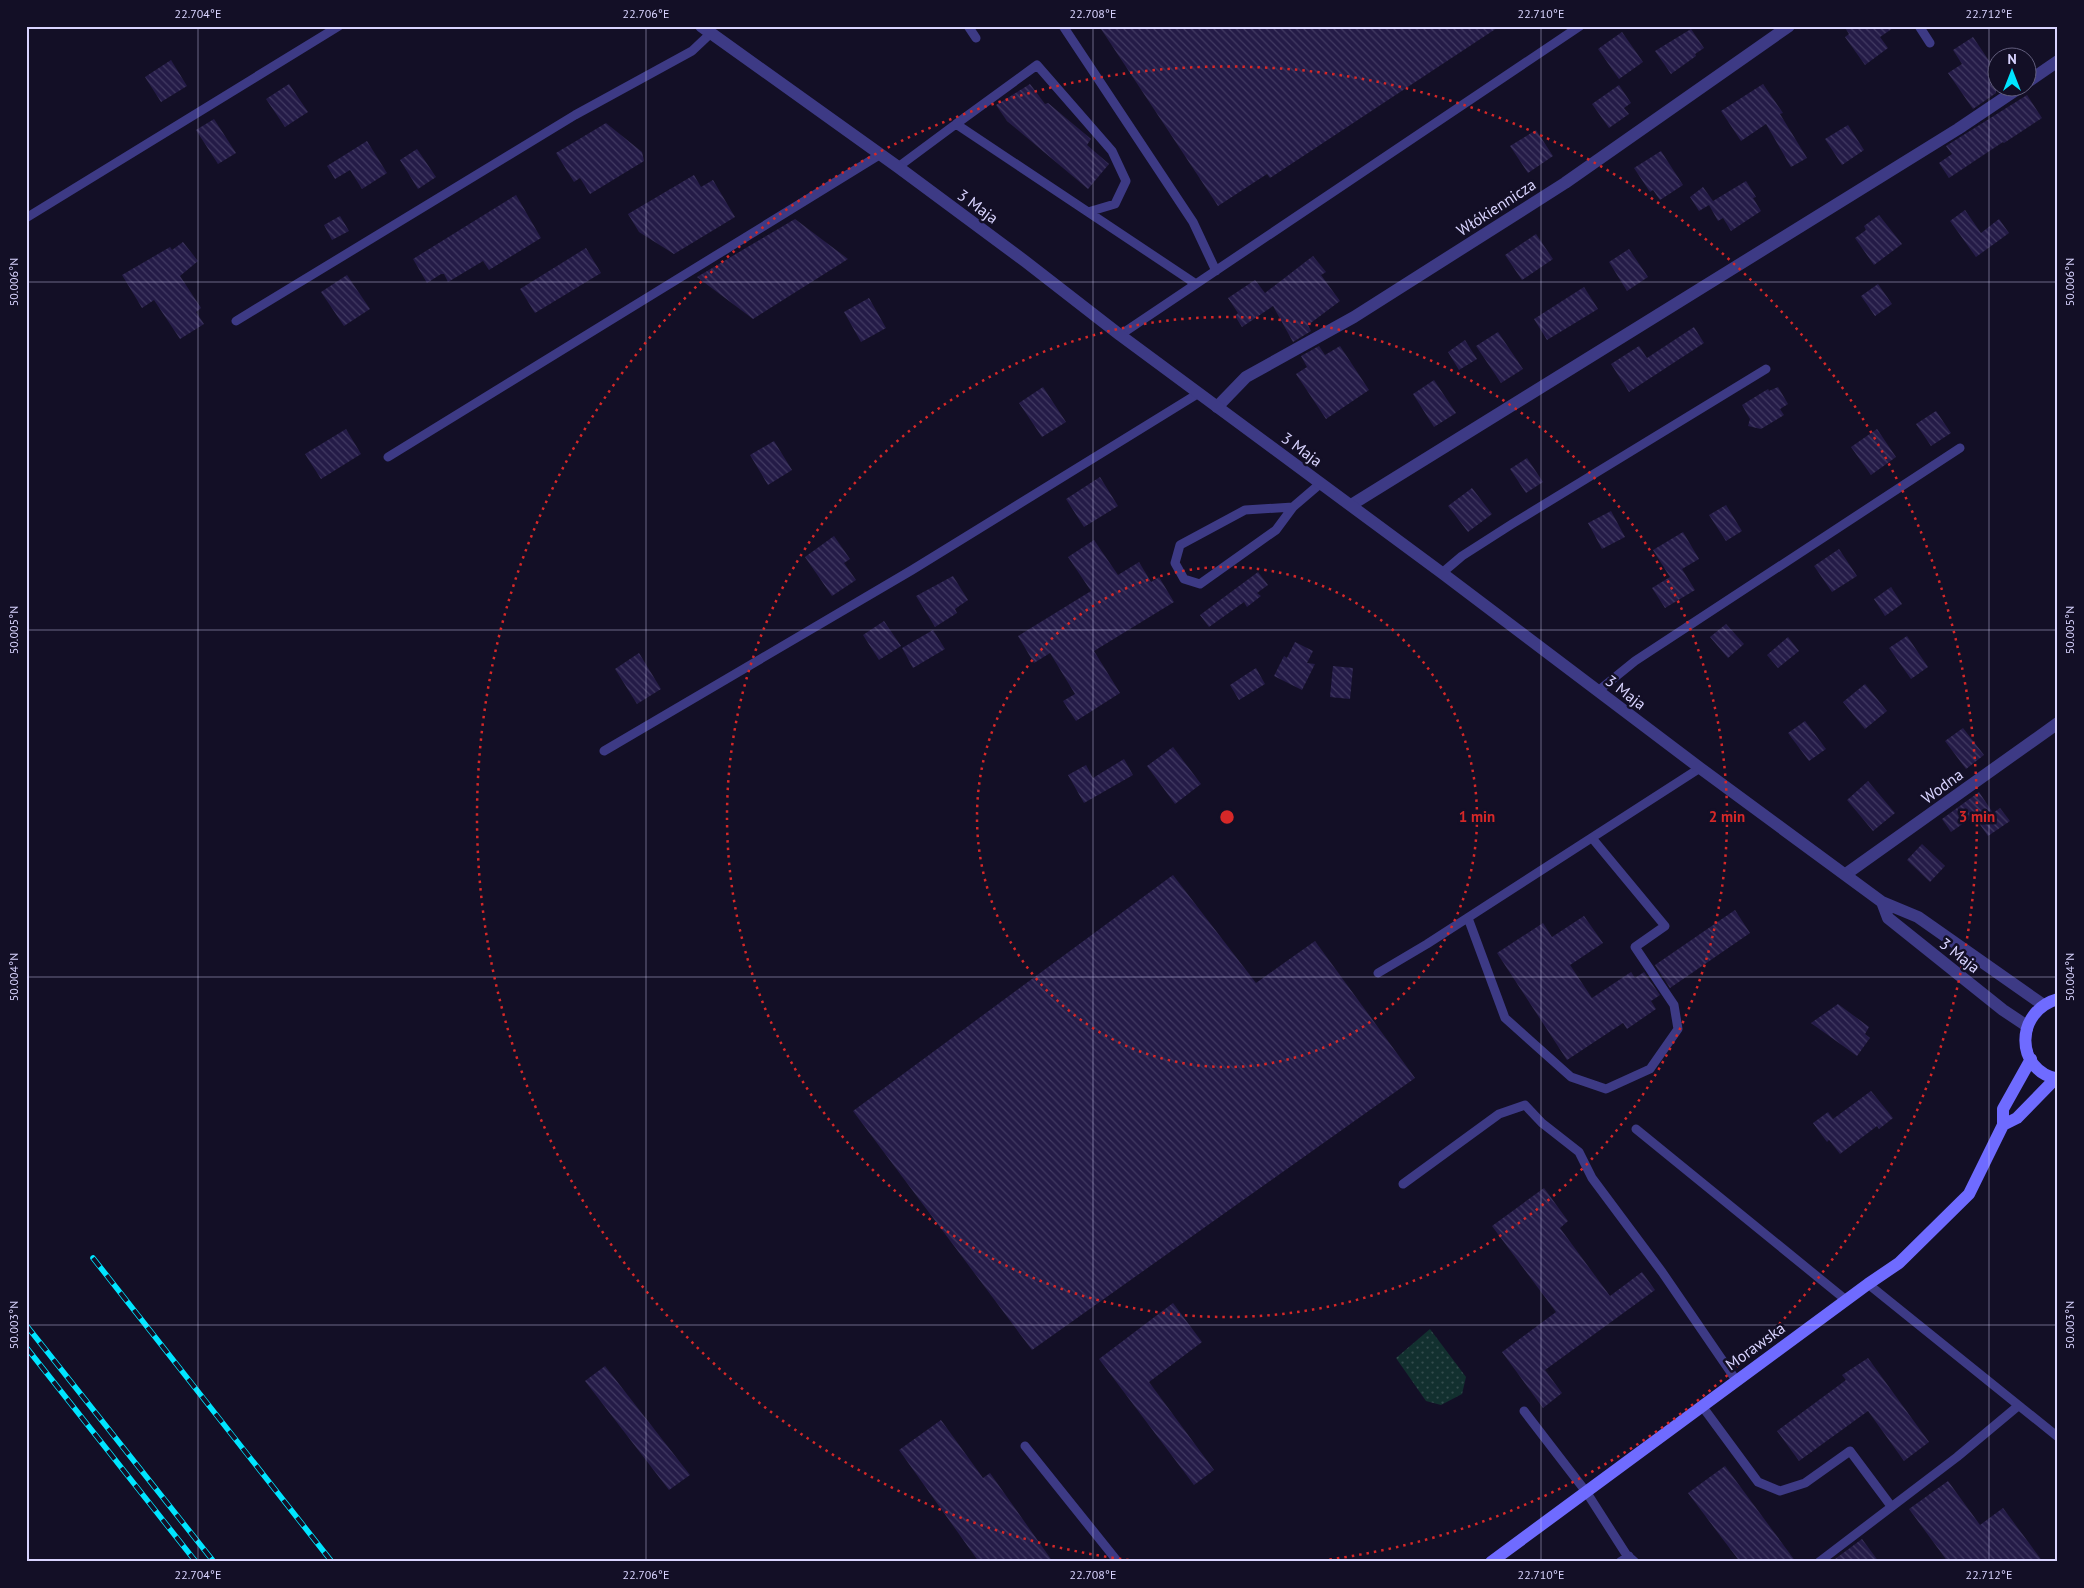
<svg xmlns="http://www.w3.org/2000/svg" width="2084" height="1588" viewBox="0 0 2084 1588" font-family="'PT Sans',sans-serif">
<defs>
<pattern id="grass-dots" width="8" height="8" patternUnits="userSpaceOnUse" patternTransform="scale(1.25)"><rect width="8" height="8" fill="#12302f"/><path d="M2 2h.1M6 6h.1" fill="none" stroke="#344d4e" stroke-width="1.8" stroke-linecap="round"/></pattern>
<pattern id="building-back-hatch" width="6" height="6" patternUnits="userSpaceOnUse" patternTransform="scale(1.25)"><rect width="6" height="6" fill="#241b47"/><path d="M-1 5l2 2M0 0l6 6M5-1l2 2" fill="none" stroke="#433b63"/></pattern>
</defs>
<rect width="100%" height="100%" fill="#130f26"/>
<!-- grass -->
<path fill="url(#grass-dots)" d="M 1430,1329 L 1466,1377 L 1462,1394 L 1441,1405 L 1426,1401 L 1396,1358 Z"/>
<!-- building -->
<path fill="url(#building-back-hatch)" d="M 1099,26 L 1500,26 L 1270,178 L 1267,174 L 1218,206 Z
M 1844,26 L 1896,26 L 1880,37 L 1888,48 L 1865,65 L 1845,37 L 1849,34 Z
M 1691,29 L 1704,48 L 1695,54 L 1696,56 L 1671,74 L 1655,51 Z
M 1622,32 L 1643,62 L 1619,79 L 1598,49 Z
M 1973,37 L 1996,71 L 1996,93 L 1973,109 L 1948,73 L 1962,64 L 1953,50 Z
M 171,60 L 187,86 L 161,102 L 145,77 Z
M 289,84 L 308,112 L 285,127 L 266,99 Z
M 1030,84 L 1045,104 L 1048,103 L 1091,139 L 1087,145 L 1109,164 L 1088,189 L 1007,121 L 996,105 Z
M 1763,84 L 1783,113 L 1780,114 L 1807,158 L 1791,167 L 1766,124 L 1741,141 L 1721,111 Z
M 1619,85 L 1631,103 L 1624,108 L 1629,114 L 1609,128 L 1592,104 Z
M 2027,95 L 2042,118 L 2004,143 L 2003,142 L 1949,178 L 1939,163 L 1952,154 L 1946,146 Z
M 214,119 L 236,153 L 218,164 L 196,130 Z
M 606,123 L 642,152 L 644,161 L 590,194 L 580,178 L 574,182 L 556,153 Z
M 1848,125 L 1864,150 L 1842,165 L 1825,139 Z
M 1536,130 L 1553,156 L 1528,173 L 1510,146 Z
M 367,141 L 387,173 L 362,189 L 350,170 L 335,179 L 327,166 Z
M 417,149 L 436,177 L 418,189 L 400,160 Z
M 1661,151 L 1683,185 L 1660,200 L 1653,190 L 1650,192 L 1634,168 Z
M 694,175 L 701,187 L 713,180 L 735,217 L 674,254 L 639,232 L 628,214 Z
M 1746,181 L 1756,197 L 1753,198 L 1761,211 L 1731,231 L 1723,218 L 1718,221 L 1709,205 L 1699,211 L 1690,197 L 1703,187 L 1713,201 Z
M 516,195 L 541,238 L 489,270 L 483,261 L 448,282 L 444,274 L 441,274 L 427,283 L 413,259 Z
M 1965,210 L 1981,233 L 1999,219 L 2009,233 L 1976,257 L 1950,221 Z
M 1879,215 L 1902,244 L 1874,265 L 1855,238 L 1866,230 L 1864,226 Z
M 340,216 L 349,231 L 332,240 L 324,225 Z
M 795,219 L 848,259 L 753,319 L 697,277 Z
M 1536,234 L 1553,259 L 1522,280 L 1505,255 Z
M 183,242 L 198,261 L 180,276 L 201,308 L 196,312 L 204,324 L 180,339 L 154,300 L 142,308 L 122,275 L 170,247 L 172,250 Z
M 586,248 L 601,273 L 535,313 L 520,289 Z
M 1629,249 L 1648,277 L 1627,291 L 1609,262 Z
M 1313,256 L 1326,272 L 1321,275 L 1340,301 L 1308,325 L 1311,331 L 1293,342 L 1273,306 L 1242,327 L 1235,316 L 1238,313 L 1228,298 L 1255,280 L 1265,293 Z
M 347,275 L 370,309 L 344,326 L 321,292 Z
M 1878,284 L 1892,304 L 1875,316 L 1861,296 Z
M 1584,287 L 1598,309 L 1547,340 L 1534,319 Z
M 869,298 L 886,328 L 861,342 L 844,312 Z
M 1694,327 L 1704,343 L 1629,392 L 1611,364 L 1639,346 L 1647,358 Z
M 1498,332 L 1523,369 L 1501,383 L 1476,346 Z
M 1465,340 L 1477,359 L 1459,370 L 1448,352 Z
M 1319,346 L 1325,355 L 1340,346 L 1369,390 L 1326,419 L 1296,374 L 1307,367 L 1301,356 Z
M 1434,380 L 1456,413 L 1434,427 L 1413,394 Z
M 1043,387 L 1066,422 L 1042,437 L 1019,403 Z
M 1778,387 L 1788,404 L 1780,409 L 1784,415 L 1761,429 L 1748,426 L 1750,419 L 1742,405 L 1768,389 L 1769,391 Z
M 1936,411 L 1951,433 L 1931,446 L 1916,424 Z
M 346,429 L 361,454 L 321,479 L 305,454 Z
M 1877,429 L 1896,457 L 1871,475 L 1851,447 Z
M 774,441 L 792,470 L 768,485 L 750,455 Z
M 1527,458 L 1543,482 L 1526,493 L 1510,469 Z
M 1100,477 L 1118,506 L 1084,527 L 1066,499 Z
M 1472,488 L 1492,514 L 1468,532 L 1448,506 Z
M 1726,505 L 1742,531 L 1726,541 L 1709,515 Z
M 1611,511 L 1625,537 L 1602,549 L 1588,523 Z
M 1683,532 L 1699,559 L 1682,569 L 1695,590 L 1665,608 L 1652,588 L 1670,577 L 1653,550 Z
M 834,536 L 850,559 L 844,563 L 856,580 L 832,596 L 805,557 Z
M 1094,540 L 1118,575 L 1139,562 L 1151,582 L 1159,577 L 1174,602 L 1094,651 L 1120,693 L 1076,721 L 1063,701 L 1075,694 L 1050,653 L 1034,663 L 1018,636 L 1091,591 L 1068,557 Z
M 1839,549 L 1857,576 L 1832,592 L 1814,566 Z
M 1258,572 L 1268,585 L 1257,593 L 1261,596 L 1247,607 L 1244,602 L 1209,627 L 1200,615 Z
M 953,576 L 968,600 L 955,609 L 957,613 L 935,627 L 916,596 Z
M 1891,587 L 1902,604 L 1885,616 L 1874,599 Z
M 884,621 L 901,646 L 879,660 L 863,635 Z
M 1726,624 L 1744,644 L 1728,658 L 1710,637 Z
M 933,630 L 945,649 L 913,668 L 902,648 Z
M 1907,636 L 1928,667 L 1911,679 L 1889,648 Z
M 1788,637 L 1799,651 L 1778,668 L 1767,655 Z
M 1295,642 L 1313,651 L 1307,663 L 1315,664 L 1302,690 L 1274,676 L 1284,656 L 1287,658 Z
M 639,653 L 661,689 L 637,704 L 615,669 Z
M 1333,666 L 1353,668 L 1350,699 L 1330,697 Z
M 1256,668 L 1265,684 L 1239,700 L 1230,685 Z
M 1865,684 L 1887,711 L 1865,729 L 1843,702 Z
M 1805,721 L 1826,749 L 1809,761 L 1788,733 Z
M 1963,728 L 1984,755 L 1966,769 L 1945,741 Z
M 1173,747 L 1201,784 L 1175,804 L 1147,766 Z
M 1124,759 L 1133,775 L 1084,803 L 1068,775 L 1086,765 L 1093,778 Z
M 1868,781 L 1895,813 L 1873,831 L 1847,800 Z
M 1979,792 L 1993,813 L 2000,808 L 2010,821 L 1988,836 L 1974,816 L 1951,832 L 1942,819 Z
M 1922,844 L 1945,866 L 1930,882 L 1907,860 Z
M 1173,875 L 1256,983 L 1315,941 L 1415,1078 L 1032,1350 L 853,1111 Z
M 1735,910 L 1750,933 L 1670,988 L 1655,965 Z
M 1584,916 L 1603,943 L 1570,965 L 1592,998 L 1631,972 L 1635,978 L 1644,972 L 1660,995 L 1651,1001 L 1656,1009 L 1627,1029 L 1623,1023 L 1567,1060 L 1497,953 L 1543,923 L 1552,937 Z
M 1838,1004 L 1869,1027 L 1865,1034 L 1870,1038 L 1857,1056 L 1811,1023 Z
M 1871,1091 L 1893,1118 L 1879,1129 L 1877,1126 L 1840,1154 L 1829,1140 L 1827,1142 L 1813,1123 L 1828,1112 L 1833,1119 Z
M 1544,1188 L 1568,1221 L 1560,1228 L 1610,1296 L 1642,1272 L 1655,1290 L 1545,1370 L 1562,1393 L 1543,1408 L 1502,1352 L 1556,1312 L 1492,1226 Z
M 1173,1303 L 1202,1342 L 1149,1382 L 1214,1470 L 1194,1485 L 1099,1359 Z
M 1868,1358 L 1929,1442 L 1904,1461 L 1868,1411 L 1799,1461 L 1777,1431 L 1846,1380 L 1842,1375 Z
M 605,1366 L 690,1475 L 669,1490 L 585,1381 Z
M 941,1420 L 983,1478 L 990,1473 L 1053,1562 L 979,1562 L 899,1450 Z
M 1725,1466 L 1796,1562 L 1740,1562 L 1688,1493 Z
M 1948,1481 L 1980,1525 L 2003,1508 L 2043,1562 L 1948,1562 L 1909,1509 Z
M 1862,1539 L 1879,1562 L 1831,1562 Z"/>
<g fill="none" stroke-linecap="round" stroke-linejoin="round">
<!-- service -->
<path stroke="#3d3a85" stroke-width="9" d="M 968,26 L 976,38
M 1063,26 L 1193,222 L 1216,271
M 1919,26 L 1930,43
M 956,124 L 1037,65 L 1112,151 L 1126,181 L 1115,204 L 1088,212
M 898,167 L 956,124 L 1196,284
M 26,218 L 339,26
M 236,321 L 575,115 L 692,51 L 710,34
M 1120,335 L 1580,26
M 388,457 L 881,154
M 1293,507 L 1276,530 L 1200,584 L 1184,579 L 1175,563 L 1180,545 L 1245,510 L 1293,507 L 1321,483
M 1442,573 L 1462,556 L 1512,524 L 1766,369
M 1598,691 L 1635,661 L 1960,448
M 604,751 L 912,570 L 1199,393
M 1468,918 L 1505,1018 L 1571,1077 L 1606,1089 L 1650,1069 L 1678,1029 L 1674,1005 L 1635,947 L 1665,926 L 1592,838
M 1378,973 L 1427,944 L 1700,768
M 1636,1129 L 1846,1300
M 1403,1184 L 1499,1114 L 1525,1105 L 1542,1123 L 1579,1152 L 1592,1178 L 1662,1272 L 1736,1380
M 1868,1284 L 2058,1437
M 1702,1406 L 1758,1482 L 1780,1491 L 1805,1483 L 1850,1451 L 1891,1506
M 1524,1411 L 1587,1493 L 1626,1554 L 1635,1562
M 1025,1446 L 1118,1562
M 1620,1562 L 1629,1556
M 1819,1562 L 1957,1457 L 2018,1406"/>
<!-- minor -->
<path stroke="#3d3a85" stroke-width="12" d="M 2026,83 L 2058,61
M 1217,407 L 1246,377 L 1354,317 L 1565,183 L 1789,26
M 1351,505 L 1958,129 L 2019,88
M 1846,874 L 2058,723"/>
<!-- tertiary -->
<path stroke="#3d3a85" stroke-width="12" d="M 701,26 L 898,167 L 1026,262 L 1120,335 L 1442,573 L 1700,768 L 1882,902 L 1918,917 L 2042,1004
M 1882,902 L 1888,918 L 2003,1010 L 2027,1026"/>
<!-- secondary -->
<path stroke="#6f6bff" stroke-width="12" d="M 2058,999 C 2015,1011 2014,1070 2058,1079
M 2003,1125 L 2017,1118 L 2056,1078
M 1491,1562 L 1868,1284 L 1899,1263 L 1969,1194 L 2003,1125 L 2003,1109 L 2031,1059"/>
<!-- rail casing -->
<g stroke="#00e5ff" stroke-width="5.5">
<path id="rail" d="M 93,1258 L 332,1562
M 26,1325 L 214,1562
M 26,1347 L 196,1562"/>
</g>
<!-- rail -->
<use href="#rail" stroke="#130f26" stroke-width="4" stroke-dasharray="11" stroke-linecap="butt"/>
</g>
<!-- ticks -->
<path fill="none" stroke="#d9d4ff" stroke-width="1" stroke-opacity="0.45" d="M 198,26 L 198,1562M 646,26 L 646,1562M 1093,26 L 1093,1562M 1541,26 L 1541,1562M 1989,26 L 1989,1562M 26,282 L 2058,282M 26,630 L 2058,630M 26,977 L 2058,977M 26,1325 L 2058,1325"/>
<!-- distance rings -->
<g fill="none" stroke="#d62828" stroke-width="2.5" stroke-dasharray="2.5 5">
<circle cx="1227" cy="817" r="250"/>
<circle cx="1227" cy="817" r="500"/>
<path d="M1136 1561A750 750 0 1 1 1318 1561"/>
</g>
<g text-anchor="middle" stroke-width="5" stroke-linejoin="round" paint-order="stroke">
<!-- street labels -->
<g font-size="16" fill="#d9d4ff" stroke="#130f26">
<text transform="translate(978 206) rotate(36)" y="6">3 Maja</text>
<text transform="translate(1496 207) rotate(-33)" y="6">Włókiennicza</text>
<text transform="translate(1302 449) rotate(36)" y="6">3 Maja</text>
<text transform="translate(1626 692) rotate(37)" y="6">3 Maja</text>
<text transform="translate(1942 786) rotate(-36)" y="6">Wodna</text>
<text transform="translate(1960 955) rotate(38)" y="6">3 Maja</text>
<text transform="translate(1755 1346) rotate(-36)" y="6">Morawska</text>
</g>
</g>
<circle cx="1227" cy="817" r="8" fill="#d62828" stroke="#130f26" stroke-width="2.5"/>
<g font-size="15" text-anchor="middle" font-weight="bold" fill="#d62828" stroke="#130f26" stroke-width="5" stroke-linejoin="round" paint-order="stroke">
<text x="1477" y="822">1 min</text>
<text x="1727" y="822">2 min</text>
<text x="1977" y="822">3 min</text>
</g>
<!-- border -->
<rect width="2084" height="1588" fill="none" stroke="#130f26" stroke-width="55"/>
<!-- north arrow -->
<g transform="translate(2012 72)"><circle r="24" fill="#130f26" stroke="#625e7d"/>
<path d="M0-4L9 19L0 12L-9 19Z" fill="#00e5ff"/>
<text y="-8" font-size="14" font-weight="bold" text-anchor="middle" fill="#d9d4ff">N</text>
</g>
<rect x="28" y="28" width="2028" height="1532" fill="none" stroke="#d9d4ff" stroke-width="2"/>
<g font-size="12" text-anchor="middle" fill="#d9d4ff">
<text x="198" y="18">22.704°E</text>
<text x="646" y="18">22.706°E</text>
<text x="1093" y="18">22.708°E</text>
<text x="1541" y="18">22.710°E</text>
<text x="1989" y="18">22.712°E</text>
<text transform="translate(14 282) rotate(-90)" y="4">50.006°N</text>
<text transform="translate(2070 282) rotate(-90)" y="4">50.006°N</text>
<text transform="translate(14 630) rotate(-90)" y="4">50.005°N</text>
<text transform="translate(2070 630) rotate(-90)" y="4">50.005°N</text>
<text transform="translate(14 977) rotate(-90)" y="4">50.004°N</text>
<text transform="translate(2070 977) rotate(-90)" y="4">50.004°N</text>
<text transform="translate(14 1325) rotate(-90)" y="4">50.003°N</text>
<text transform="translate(2070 1325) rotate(-90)" y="4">50.003°N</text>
<text x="198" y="1579">22.704°E</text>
<text x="646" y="1579">22.706°E</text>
<text x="1093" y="1579">22.708°E</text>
<text x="1541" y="1579">22.710°E</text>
<text x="1989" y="1579">22.712°E</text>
</g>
</svg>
